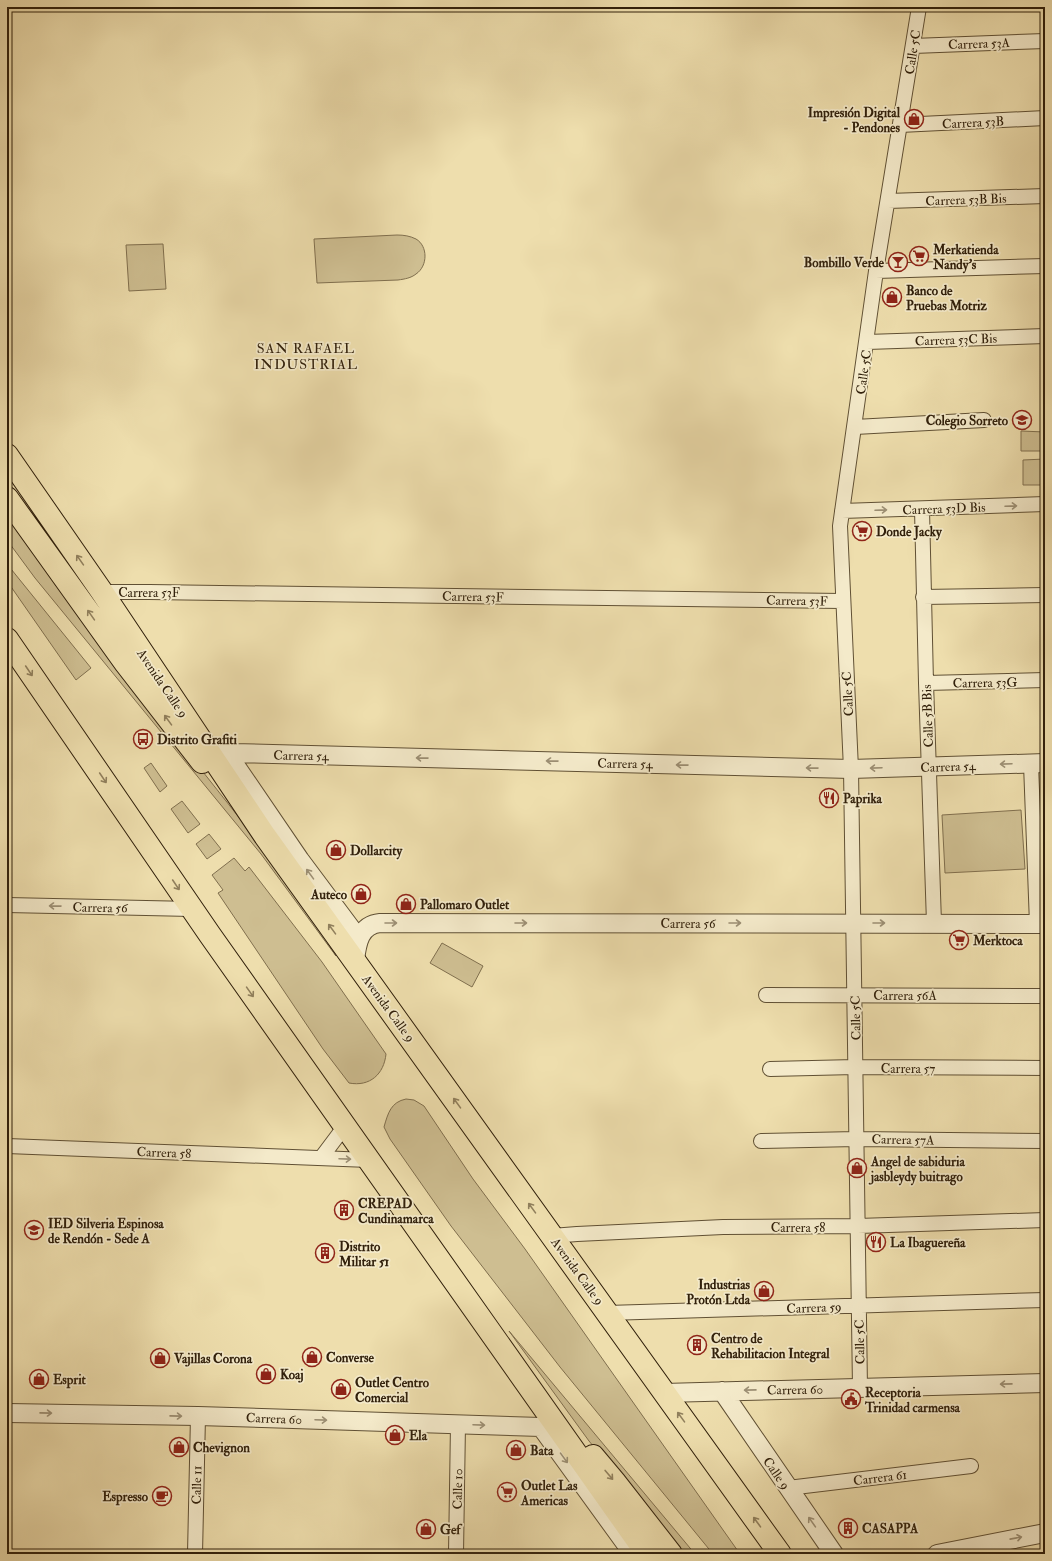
<svg xmlns="http://www.w3.org/2000/svg" width="1052" height="1561" viewBox="0 0 1052 1561" font-family="'IM FELL Double Pica',serif">
<rect width="100%" height="100%" fill="#eedead"/>
<filter id="stains"><feTurbulence type="fractalNoise" baseFrequency=".005" numOctaves="4"/><feColorMatrix values="0 0 0 0 .2 0 0 0 0 .09 0 0 0 0 .02 0 0 0 .5 -.17"/></filter>
<radialGradient id="worn" r=".72"><stop offset=".6" stop-color="#630" stop-opacity="0"/><stop offset="1" stop-color="#630" stop-opacity=".3"/></radialGradient>
<!-- green -->
<path fill="#cebe91" stroke="#806f4e" d="M 397,235 C 404,235 410,236 416,239 C 428,246 428,266 416,274 C 411,278 405,279 398,280 L 317,283 L 314,239 Z
M 163,244 L 166,289 L 129,291 L 126,245 Z
M 1021,431 L 1045,432 L 1045,451 L 1021,451 Z
M 1045,459 L 1045,485 L 1023,485 L 1023,460 Z
M 7,509 C 58,578 107,648 159,716 C 220,795 285,870 336,956 L 261,854 L 35,578 L 7,540 Z
M 7,564 L 91,668 L 76,680 L 7,581 Z
M 151,763 L 167,786 L 160,792 L 144,768 Z
M 182,801 L 200,824 L 188,833 L 171,809 Z
M 1021,810 L 1025,869 L 945,873 L 942,815 Z
M 209,834 L 221,849 L 207,859 L 196,844 Z
M 234,858 L 245,871 L 249,867 L 322,962 L 386,1054 C 384,1074 370,1087 349,1083 L 323,1049 L 218,893 L 223,890 L 212,875 Z
M 442,943 L 483,966 L 472,987 L 430,963 Z
M 406,1099 L 414,1100 L 424,1106 L 473,1179 L 525,1249 L 740,1554 L 713,1554 L 560,1367 L 451,1226 L 390,1139 L 384,1127 C 388,1113 391,1102 406,1099 Z
M 509,1331 L 695,1554 L 682,1554 L 589,1441 Z"/>
<g fill="none" stroke-linecap="round" stroke-linejoin="round">
<!-- minor casing -->
<g stroke="#605034" stroke-width="16">
<path id="minor" d="M 913,46 L 1045,41
M 900,125 L 1045,118
M 888,201 L 1045,196
M 876,271 L 1045,266
M 867,342 L 1045,336
M 855,427 L 984,420
M 922,509 L 926,683 L 934,923
M 842,511 L 1045,504
M 102,592 L 149,592 L 843,601
M 923,597 L 1045,595
M 926,683 L 1045,680
M 1031,764 L 1037,924
M 7,905 L 192,909
M 766,995 L 1045,996
M 770,1069 L 855,1067 L 1045,1068
M 761,1141 L 856,1139 L 1045,1141
M 7,1146 L 369,1160
M 321,1158 L 345,1126
M 552,1236 L 577,1234 L 723,1227 L 858,1226 L 1045,1220
M 607,1313 L 1045,1300
M 860,1388 L 851,769 L 840,526 L 876,271 L 919,7
M 788,1488 L 971,1466
M 195,1554 L 198,1416
M 456,1554 L 458,1424"/>
</g>
<!-- tertiary casing -->
<g stroke="#605034" stroke-width="20">
<path id="tertiary" d="M 205,746 L 221,752 L 232,753 L 851,769 L 1045,763
M 227,753 L 300,860 L 359,939
M 355,960 C 357,943 360,925 380,923 L 1045,924
M 722,1391 L 834,1554
M 664,1393 L 1045,1383
M 7,1413 L 198,1416 L 541,1427 L 633,1554
M 937,1554 L 1045,1533"/>
</g>
<!-- trunk casing -->
<g stroke="#31200b" stroke-width="24">
<path id="trunk" d="M 7,455 L 102,592 L 265,836 L 780,1554
M 7,498 L 126,664 L 202,762
M 7,639 L 210,935 L 647,1554
M 593,1456 L 614,1481 L 671,1554"/>
</g>
<!-- minor -->
<use href="#minor" stroke="#f4eaca" stroke-width="14"/>
<!-- tertiary -->
<use href="#tertiary" stroke="#f4eaca" stroke-width="18"/>
<!-- trunk -->
<use href="#trunk" stroke="#eedead" stroke-width="22"/>
</g>
<!-- one-way arrows -->
<defs><path id="oneway-shaft" d="M-6 0H5M1.5-3L5.5 0L1.5 3" fill="none" stroke-width="1.6" stroke-linecap="round" stroke-linejoin="round"/></defs>
<g stroke="#9c8f74">
<use href="#oneway-shaft" transform="translate(1011 506) rotate(-2)"/>
<use href="#oneway-shaft" transform="translate(881 510) rotate(-2)"/>
<use href="#oneway-shaft" transform="translate(422 758) rotate(-179)"/>
<use href="#oneway-shaft" transform="translate(552 761) rotate(-179)"/>
<use href="#oneway-shaft" transform="translate(1006 764) rotate(178)"/>
<use href="#oneway-shaft" transform="translate(682 765) rotate(-179)"/>
<use href="#oneway-shaft" transform="translate(812 768) rotate(-179)"/>
<use href="#oneway-shaft" transform="translate(876 768) rotate(178)"/>
<use href="#oneway-shaft" transform="translate(310 874) rotate(-126)"/>
<use href="#oneway-shaft" transform="translate(55 906) rotate(-179)"/>
<use href="#oneway-shaft" transform="translate(391 923)"/>
<use href="#oneway-shaft" transform="translate(521 923)"/>
<use href="#oneway-shaft" transform="translate(735 923)"/>
<use href="#oneway-shaft" transform="translate(879 923)"/>
<use href="#oneway-shaft" transform="translate(345 1159) rotate(2)"/>
<use href="#oneway-shaft" transform="translate(1006 1384) rotate(179)"/>
<use href="#oneway-shaft" transform="translate(750 1390) rotate(179)"/>
<use href="#oneway-shaft" transform="translate(46 1413) rotate(1)"/>
<use href="#oneway-shaft" transform="translate(176 1416) rotate(1)"/>
<use href="#oneway-shaft" transform="translate(321 1420) rotate(2)"/>
<use href="#oneway-shaft" transform="translate(479 1425) rotate(2)"/>
<use href="#oneway-shaft" transform="translate(564 1458) rotate(54)"/>
<use href="#oneway-shaft" transform="translate(812 1522) rotate(-125)"/>
<use href="#oneway-shaft" transform="translate(1016 1538) rotate(-11)"/>
</g>
<g stroke="#907f5c">
<use href="#oneway-shaft" transform="translate(80 560) rotate(-125)"/>
<use href="#oneway-shaft" transform="translate(91 615) rotate(-125)"/>
<use href="#oneway-shaft" transform="translate(29 671) rotate(56)"/>
<use href="#oneway-shaft" transform="translate(168 720) rotate(-126)"/>
<use href="#oneway-shaft" transform="translate(103 778) rotate(56)"/>
<use href="#oneway-shaft" transform="translate(176 885) rotate(56)"/>
<use href="#oneway-shaft" transform="translate(332 929) rotate(-126)"/>
<use href="#oneway-shaft" transform="translate(250 992) rotate(55)"/>
<use href="#oneway-shaft" transform="translate(457 1103) rotate(-126)"/>
<use href="#oneway-shaft" transform="translate(532 1208) rotate(-126)"/>
<use href="#oneway-shaft" transform="translate(681 1417) rotate(-126)"/>
<use href="#oneway-shaft" transform="translate(609 1475) rotate(50)"/>
<use href="#oneway-shaft" transform="translate(757 1522) rotate(-126)"/>
</g>
<!-- icons -->
<defs>
<g id="shop-ring" transform="scale(1)"><circle r="9.5" fill="#f4eaca" stroke="#8f2418" stroke-width="1.5"/><path d="M-5-2.5h2.3a2.7 3.5 0 0 1 5.4 0H5L5.5 6h-11ZM-1.5-2.5h3a1.5 2.3 0 0 0-3 0Z" fill="#8f2418"/></g>
<g id="supermarket-ring" transform="scale(1)"><circle r="9.5" fill="#f4eaca" stroke="#8f2418" stroke-width="1.5"/><path d="M-6-5.5h2.5l.6 2H6L4.5 2H-2.5L-4.4-4H-6ZM-1.5 3.2a1.3 1.3 0 1 0 .1 0ZM3 3.2a1.3 1.3 0 1 0 .1 0Z" fill="#8f2418"/></g>
<g id="bar-ring" transform="scale(1)"><circle r="9.5" fill="#f4eaca" stroke="#8f2418" stroke-width="1.5"/><path d="M-6-5H6L.8 .8V4.5H3.5V6h-7V4.5H-.8V.8Z" fill="#8f2418"/></g>
<g id="school-ring" transform="scale(1)"><circle r="9.5" fill="#f4eaca" stroke="#8f2418" stroke-width="1.5"/><path d="M0-5L7-2L0 1L-7-2ZM-4 1L0 2.5L4 1V4Q0 6-4 4Z" fill="#8f2418"/></g>
<g id="bus-ring" transform="scale(1)"><circle r="9.5" fill="#f4eaca" stroke="#8f2418" stroke-width="1.5"/><path d="M-5-6H5V4H4V6H2V4H-2V6H-4V4H-5ZM-3.5-4V0h7V-4ZM-3.5 1.2v1.5H-2V1.2ZM2 1.2v1.5H3.5V1.2Z" fill="#8f2418"/></g>
<g id="restaurant-ring" transform="scale(1)"><circle r="9.5" fill="#f4eaca" stroke="#8f2418" stroke-width="1.5"/><path d="M-5-6h1v4h1v-4h1v4h1v-4h1v5L-1.5 .5V6h-2V.5L-5-1ZM5-6V6H3V1.5H1.5Q1.5-4 5-6Z" fill="#8f2418"/></g>
<g id="building-ring" transform="scale(1)"><circle r="9.5" fill="#f4eaca" stroke="#8f2418" stroke-width="1.5"/><path d="M-4-6H4V6H1V3H-1V6H-4ZM-2.5-4.3h1.7v1.8h-1.7ZM.8-4.3h1.7v1.8H.8ZM-2.5-1h1.7V.8h-1.7ZM.8-1h1.7V.8H.8Z" fill="#8f2418"/></g>
<g id="civic-ring" transform="scale(1)"><circle r="9.5" fill="#f4eaca" stroke="#8f2418" stroke-width="1.5"/><path d="M-.6-6.5H3V-4.5H.6V-3L4-1V1h2V6H-6V1h2V-1L-.6-3ZM-1.2 2.5V6h2.4V2.5Z" fill="#8f2418"/></g>
<g id="cafe-ring" transform="scale(1)"><circle r="9.5" fill="#f4eaca" stroke="#8f2418" stroke-width="1.5"/><path d="M-5.5-4.5H6V0H3Q3 3.5 0 3.5H-2.5Q-5.5 3.5-5.5 0ZM3-3.2v2h1.7v-2ZM-6 4.5H4V6H-6Z" fill="#8f2418"/></g>
</defs>
<g fill-rule="evenodd">
<use href="#shop-ring" x="914" y="119"/>
<use href="#supermarket-ring" x="919" y="256"/>
<use href="#bar-ring" x="898" y="262"/>
<use href="#shop-ring" x="892" y="297"/>
<use href="#school-ring" x="1022" y="420"/>
<use href="#supermarket-ring" x="862" y="531"/>
<use href="#bus-ring" x="143" y="739"/>
<use href="#restaurant-ring" x="829" y="798"/>
<use href="#shop-ring" x="336" y="850"/>
<use href="#shop-ring" x="361" y="894"/>
<use href="#shop-ring" x="406" y="904"/>
<use href="#supermarket-ring" x="959" y="940"/>
<use href="#shop-ring" x="857" y="1168"/>
<use href="#building-ring" x="344" y="1210"/>
<use href="#school-ring" x="34" y="1230"/>
<use href="#restaurant-ring" x="876" y="1242"/>
<use href="#building-ring" x="325" y="1253"/>
<use href="#shop-ring" x="764" y="1291"/>
<use href="#building-ring" x="697" y="1345"/>
<use href="#shop-ring" x="312" y="1357"/>
<use href="#shop-ring" x="160" y="1358"/>
<use href="#shop-ring" x="266" y="1374"/>
<use href="#shop-ring" x="39" y="1379"/>
<use href="#shop-ring" x="341" y="1389"/>
<use href="#civic-ring" x="851" y="1399"/>
<use href="#shop-ring" x="395" y="1435"/>
<use href="#shop-ring" x="179" y="1447"/>
<use href="#shop-ring" x="516" y="1450"/>
<use href="#supermarket-ring" x="507" y="1492"/>
<use href="#cafe-ring" x="162" y="1496"/>
<use href="#building-ring" x="848" y="1528"/>
<use href="#shop-ring" x="426" y="1529"/>
</g>
<g text-anchor="middle" stroke-width="3.5" stroke-linejoin="round" paint-order="stroke">
<!-- street labels -->
<g font-size="13" fill="#31200b" stroke="#f4eaca">
<text transform="translate(979 43) rotate(-2)" y="5">Carrera 53A</text>
<text transform="translate(912 52) rotate(-81)" y="5">Calle 5C</text>
<text transform="translate(973 122) rotate(-3)" y="5">Carrera 53B</text>
<text transform="translate(966 199) rotate(-2)" y="5">Carrera 53B Bis</text>
<text transform="translate(956 339) rotate(-2)" y="5">Carrera 53C Bis</text>
<text transform="translate(863 372) rotate(-82)" y="5">Calle 5C</text>
<text transform="translate(944 508) rotate(-2)" y="5">Carrera 53D Bis</text>
<text x="149" y="597">Carrera 53F</text>
<text transform="translate(473 596) rotate(1)" y="5">Carrera 53F</text>
<text transform="translate(797 600) rotate(1)" y="5">Carrera 53F</text>
<text transform="translate(985 682) rotate(-1)" y="5">Carrera 53G</text>
<text transform="translate(163 683) rotate(56)" y="5">Avenida Calle 9</text>
<text transform="translate(847 694) rotate(-93)" y="5">Calle 5C</text>
<text transform="translate(927 716) rotate(-92)" y="5">Calle 5B Bis</text>
<text transform="translate(301 755) rotate(1)" y="5">Carrera 54</text>
<text transform="translate(625 763) rotate(1)" y="5">Carrera 54</text>
<text transform="translate(948 766) rotate(-2)" y="5">Carrera 54</text>
<text transform="translate(100 907) rotate(1)" y="5">Carrera 56</text>
<text x="688" y="928">Carrera 56</text>
<text x="905" y="1000">Carrera 56A</text>
<text transform="translate(389 1008) rotate(54)" y="5">Avenida Calle 9</text>
<text transform="translate(855 1018) rotate(-91)" y="5">Calle 5C</text>
<text x="908" y="1073">Carrera 57</text>
<text transform="translate(903 1139) rotate(1)" y="5">Carrera 57A</text>
<text transform="translate(164 1152) rotate(2)" y="5">Carrera 58</text>
<text x="798" y="1232">Carrera 58</text>
<text transform="translate(578 1271) rotate(54)" y="5">Avenida Calle 9</text>
<text transform="translate(814 1307) rotate(-2)" y="5">Carrera 59</text>
<text transform="translate(859 1342) rotate(-91)" y="5">Calle 5C</text>
<text transform="translate(795 1389) rotate(-1)" y="5">Carrera 60</text>
<text transform="translate(274 1418) rotate(2)" y="5">Carrera 60</text>
<text transform="translate(777 1473) rotate(55)" y="5">Calle 9</text>
<text transform="translate(880 1477) rotate(-7)" y="5">Carrera 61</text>
<text transform="translate(196 1485) rotate(-89)" y="5">Calle 11</text>
<text transform="translate(457 1489) rotate(-89)" y="5">Calle 10</text>
</g>
<!-- poi labels -->
<g font-size="13" font-weight="bold" fill="#31200b" stroke="#f4eaca" text-anchor="start">
<text x="900" y="117" text-anchor="end">Impresión Digital<tspan x="900" dy="15">- Pendones</tspan></text>
<text x="933" y="254">Merkatienda<tspan x="933" dy="15">Nandy's</tspan></text>
<text x="884" y="267" text-anchor="end">Bombillo Verde</text>
<text x="906" y="295">Banco de<tspan x="906" dy="15">Pruebas Motriz</tspan></text>
<text x="1008" y="425" text-anchor="end">Colegio Sorreto</text>
<text x="876" y="536">Donde Jacky</text>
<text x="157" y="744">Distrito Grafiti</text>
<text x="843" y="803">Paprika</text>
<text x="350" y="855">Dollarcity</text>
<text x="347" y="899" text-anchor="end">Auteco</text>
<text x="420" y="909">Pallomaro Outlet</text>
<text x="973" y="945">Merktoca</text>
<text x="871" y="1166">Angel de sabiduria<tspan x="871" dy="15">jasbleydy buitrago</tspan></text>
<text x="358" y="1208">CREPAD<tspan x="358" dy="15">Cundinamarca</tspan></text>
<text x="48" y="1228">IED Silveria Espinosa<tspan x="48" dy="15">de Rendón - Sede A</tspan></text>
<text x="890" y="1247">La Ibaguereña</text>
<text x="339" y="1251">Distrito<tspan x="339" dy="15">Militar 51</tspan></text>
<text x="750" y="1289" text-anchor="end">Industrias<tspan x="750" dy="15">Protón Ltda</tspan></text>
<text x="711" y="1343">Centro de<tspan x="711" dy="15">Rehabilitacion Integral</tspan></text>
<text x="326" y="1362">Converse</text>
<text x="174" y="1363">Vajillas Corona</text>
<text x="280" y="1379">Koaj</text>
<text x="53" y="1384">Esprit</text>
<text x="355" y="1387">Outlet Centro<tspan x="355" dy="15">Comercial</tspan></text>
<text x="865" y="1397">Receptoria<tspan x="865" dy="15">Trinidad carmensa</tspan></text>
<text x="409" y="1440">Ela</text>
<text x="193" y="1452">Chevignon</text>
<text x="530" y="1455">Bata</text>
<text x="521" y="1490">Outlet Las<tspan x="521" dy="15">Americas</tspan></text>
<text x="148" y="1501" text-anchor="end">Espresso</text>
<text x="862" y="1533">CASAPPA</text>
<text x="440" y="1534">Gef</text>
</g>
<!-- neighbourhood labels -->
<g font-size="14" letter-spacing="1" fill="#31200b" stroke="#f4eaca">
<text x="306" y="353">SAN RAFAEL<tspan x="306" dy="16">INDUSTRIAL</tspan></text>
</g>
</g>
<!-- margin -->
<rect width="1052" height="1561" fill="none" stroke="#eedead" stroke-width="24"/>
<rect x="8" y="8" width="1036" height="1545" fill="none" stroke="#31200b" stroke-width="2"/>
<rect x="12" y="12" width="1028" height="1537" fill="none" stroke="#31200b"/>
<rect width="100%" height="100%" filter="url(#stains)"/>
<rect width="100%" height="100%" fill="url(#worn)"/>
</svg>
